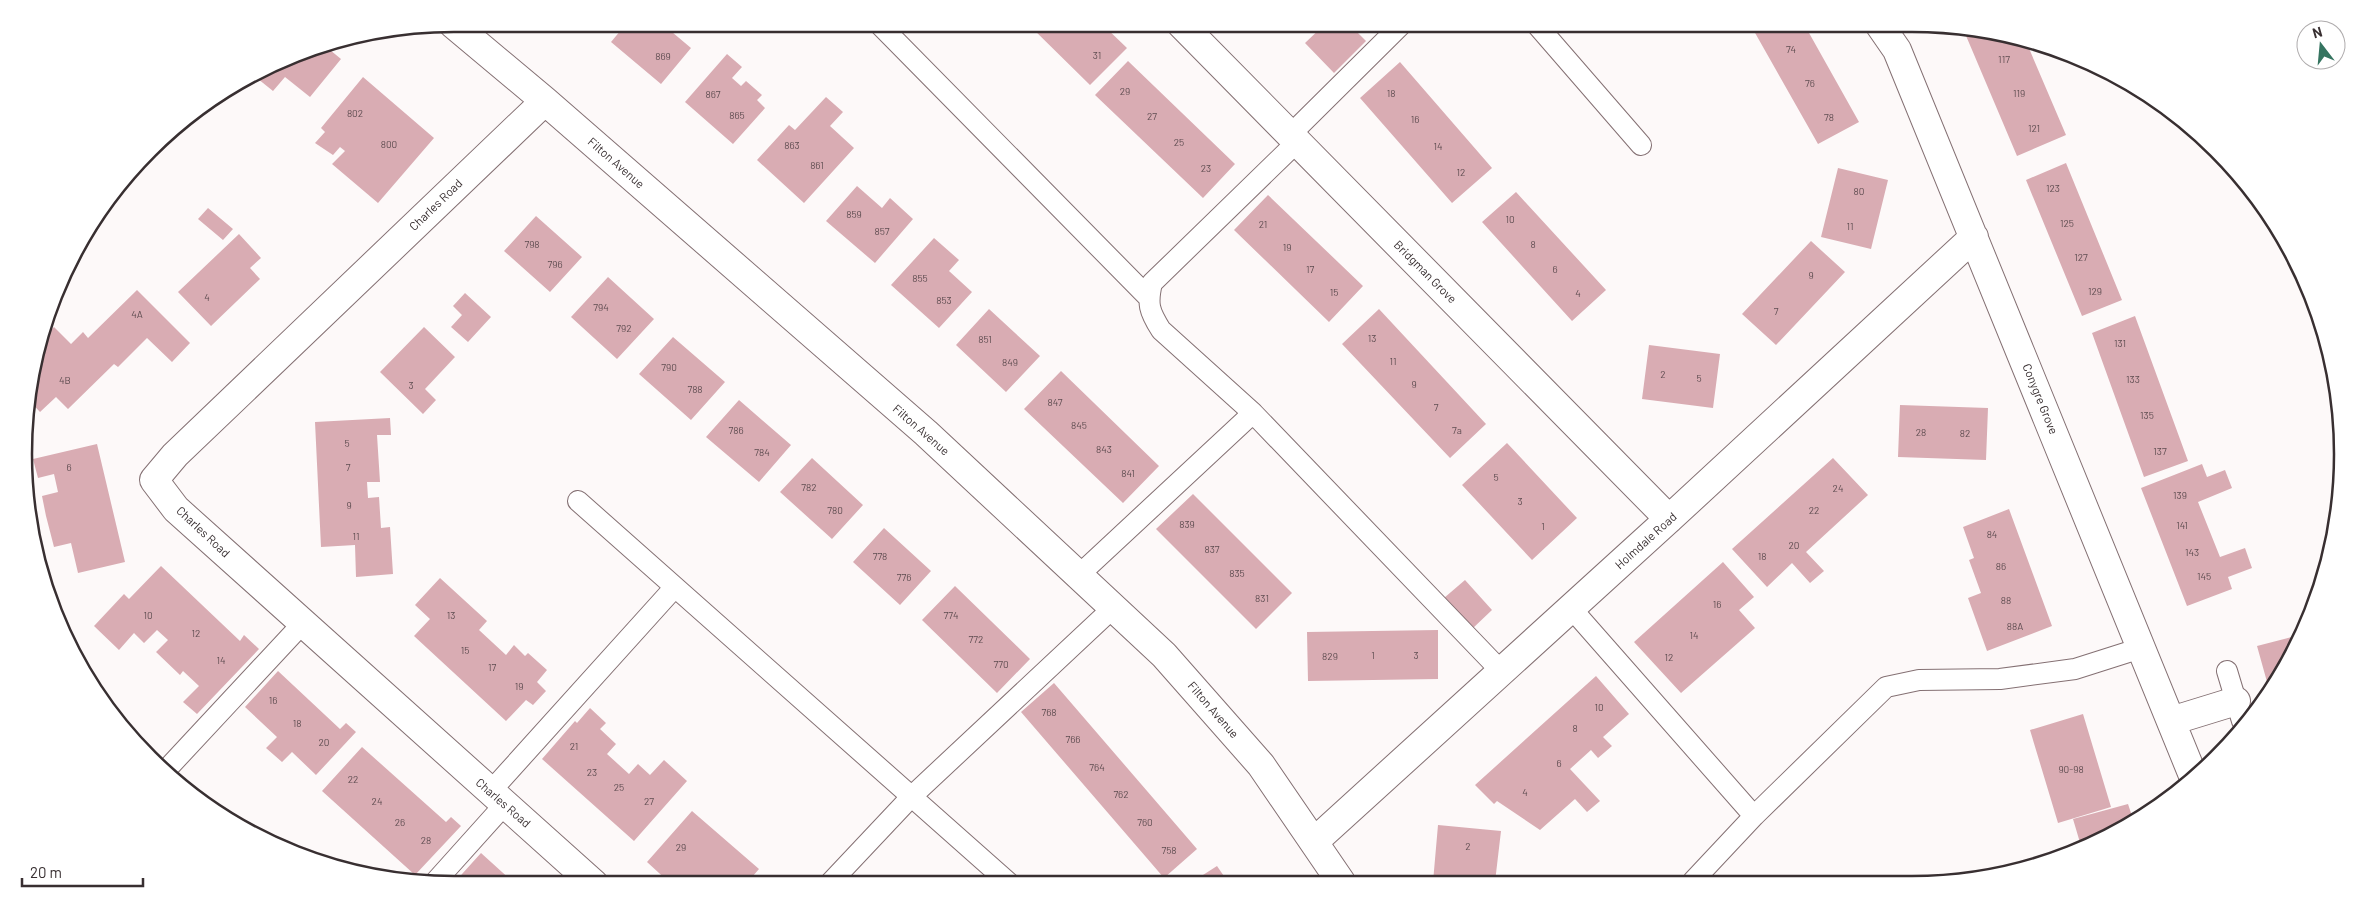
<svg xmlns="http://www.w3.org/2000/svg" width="2366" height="908" viewBox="0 0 2366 908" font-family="Barlow,sans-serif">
<rect width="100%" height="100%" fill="#fdf9f9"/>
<!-- building -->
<path fill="#d9acb3" d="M 626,24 L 669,24 L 666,27 L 691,48 L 661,84 L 611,42 Z
M 1028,24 L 1102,24 L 1127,48 L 1090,85 Z
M 1325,24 L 1349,24 L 1366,41 L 1334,73 L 1305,43 Z
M 1750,24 L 1804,24 L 1859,122 L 1818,144 Z
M 1964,31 L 2025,39 L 2066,135 L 2017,156 Z
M 324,45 L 341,59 L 310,97 L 285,77 L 273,91 L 253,75 L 315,47 Z
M 727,54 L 742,67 L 732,78 L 741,86 L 746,81 L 762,95 L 757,100 L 765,108 L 733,144 L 685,102 Z
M 1128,61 L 1235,164 L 1203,198 L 1095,95 Z
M 1400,62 L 1492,168 L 1452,203 L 1360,98 Z
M 363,77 L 434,138 L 378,203 L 332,164 L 345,151 L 340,147 L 333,155 L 315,143 L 325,132 L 321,128 Z
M 826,97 L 843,112 L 830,126 L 854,148 L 804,203 L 757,160 L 789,125 L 795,130 Z
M 2066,163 L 2122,300 L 2082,316 L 2026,180 Z
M 1838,168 L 1888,180 L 1871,249 L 1821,237 Z
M 857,186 L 882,208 L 890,198 L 913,219 L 875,263 L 826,221 Z
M 1516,192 L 1606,290 L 1572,321 L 1482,222 Z
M 1268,195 L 1363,286 L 1329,322 L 1234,230 Z
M 208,208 L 233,229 L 223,240 L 198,219 Z
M 536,216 L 582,257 L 550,292 L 504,251 Z
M 239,234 L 261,258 L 250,268 L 260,279 L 211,326 L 178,292 Z
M 934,238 L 959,260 L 949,271 L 972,292 L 939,328 L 891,285 Z
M 1811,241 L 1845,272 L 1776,345 L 1742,314 Z
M 608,277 L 654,319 L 617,359 L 571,317 Z
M 137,290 L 190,343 L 172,362 L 147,338 L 118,367 L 114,364 L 68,409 L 56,397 L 40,412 L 27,398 L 41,341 L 54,327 L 71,344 L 83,332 L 88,338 Z
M 465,293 L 491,317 L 468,342 L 451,327 L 462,315 L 453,306 Z
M 989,309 L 1040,356 L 1006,392 L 956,345 Z
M 1379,309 L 1486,424 L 1450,458 L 1342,344 Z
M 2135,316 L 2188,461 L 2144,477 L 2092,333 Z
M 424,327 L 455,357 L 425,389 L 436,400 L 423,414 L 380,372 Z
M 673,337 L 725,382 L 691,420 L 639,374 Z
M 1649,345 L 1720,354 L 1713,408 L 1642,399 Z
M 1061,371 L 1159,466 L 1123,503 L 1024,409 Z
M 739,400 L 791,445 L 759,482 L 706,437 Z
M 1900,405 L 1988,408 L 1986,460 L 1898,457 Z
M 390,418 L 391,435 L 377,435 L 380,482 L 367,482 L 368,498 L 379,497 L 381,528 L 390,527 L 393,574 L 356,577 L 355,545 L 321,547 L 315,422 Z
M 1507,443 L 1577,518 L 1532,560 L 1462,485 Z
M 97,444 L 125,562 L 78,573 L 71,543 L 54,547 L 46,516 L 42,496 L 58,492 L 54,474 L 38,478 L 33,459 Z
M 812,458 L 863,505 L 832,539 L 780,492 Z
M 1833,458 L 1868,495 L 1806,552 L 1824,571 L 1810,583 L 1792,563 L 1767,587 L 1732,549 Z
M 2202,464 L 2207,477 L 2225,470 L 2232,488 L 2198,502 L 2220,557 L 2245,548 L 2252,568 L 2228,577 L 2232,589 L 2187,606 L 2141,488 Z
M 1193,494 L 1292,593 L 1256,629 L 1156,529 Z
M 2009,509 L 2052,626 L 1987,651 L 1968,598 L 1981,593 L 1969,560 L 1974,558 L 1963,527 Z
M 884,528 L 931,571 L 900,605 L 853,562 Z
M 1723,562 L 1754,597 L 1739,610 L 1755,628 L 1681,693 L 1634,642 Z
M 161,566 L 240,641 L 244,635 L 259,649 L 197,714 L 183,702 L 199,686 L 183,671 L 180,675 L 156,652 L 168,640 L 157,630 L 144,643 L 134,633 L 119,650 L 94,626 L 124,594 L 129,599 Z
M 440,578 L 487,621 L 479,630 L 506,655 L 514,645 L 525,656 L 528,653 L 547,670 L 537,682 L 546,691 L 533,705 L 526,700 L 506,721 L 414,636 L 430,619 L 415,605 Z
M 1465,580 L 1492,610 L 1472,629 L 1444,598 Z
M 955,586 L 1030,659 L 997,693 L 922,620 Z
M 1438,630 L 1438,679 L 1308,681 L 1307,632 Z
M 2299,635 L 2284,669 L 2269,689 L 2257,646 Z
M 278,671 L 340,729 L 346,723 L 356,732 L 316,775 L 292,752 L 282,762 L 266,748 L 277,737 L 245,707 Z
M 1596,676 L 1629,714 L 1603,737 L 1612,746 L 1598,758 L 1591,750 L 1570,769 L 1600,801 L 1587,812 L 1575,799 L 1540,830 L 1497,801 L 1494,804 L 1475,785 Z
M 1054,683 L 1197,849 L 1164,878 L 1021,712 Z
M 590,708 L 606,723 L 600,729 L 616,744 L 607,754 L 629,774 L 638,764 L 650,775 L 664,760 L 687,781 L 634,841 L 542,759 L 575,721 L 577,723 Z
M 2083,714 L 2111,807 L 2058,823 L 2030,730 Z
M 362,747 L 446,822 L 451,817 L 461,826 L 415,875 L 322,791 Z
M 2128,804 L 2133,819 L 2102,840 L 2081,846 L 2073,819 Z
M 692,811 L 759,869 L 746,884 L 671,884 L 647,862 Z
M 1438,825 L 1501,831 L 1495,882 L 1433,882 Z
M 481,853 L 512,881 L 515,884 L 453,884 Z
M 1217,866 L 1228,882 L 1192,882 Z
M 763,875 L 772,883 L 756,884 Z"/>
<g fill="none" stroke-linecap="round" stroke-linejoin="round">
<!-- service casing -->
<g stroke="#847073" stroke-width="22">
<path id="service" d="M 879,24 L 1149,298
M 1536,24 L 1641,145
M 1290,135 L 1402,24
M 1297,142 L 1152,283 C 1147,304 1149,311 1161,330 L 1253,413 L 1501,671
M 578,501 L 1009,883
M 1080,574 L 1253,413
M 1571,608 L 1754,816
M 2227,671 L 2242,721
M 167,769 L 303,623
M 490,792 L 674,588
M 1693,881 L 1754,816 L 1886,687 L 1919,680 L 2000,679 L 2075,669 L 2141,648
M 435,882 L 505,804
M 830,883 L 911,797 L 1114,607"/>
</g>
<!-- minor casing -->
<g stroke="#847073" stroke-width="30">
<path id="minor" d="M 453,24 L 545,101 L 926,433 L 1164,655 L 1261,765 L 1341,882
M 1181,24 L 1669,519
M 1879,24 L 1897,50 L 2194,778
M 545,101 L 175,455 L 154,480 L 176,509 L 594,884
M 2171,721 L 2236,701
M 1315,841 L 1669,519 L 1974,237"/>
</g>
<!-- service -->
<use href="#service" stroke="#fff" stroke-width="20"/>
<!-- minor -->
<use href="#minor" stroke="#fff" stroke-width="28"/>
</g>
<g text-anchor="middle" stroke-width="4" stroke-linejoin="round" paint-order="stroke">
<!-- number labels -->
<g font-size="10" fill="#604e52">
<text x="1791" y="53">74</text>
<text x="1097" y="59">31</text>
<text x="663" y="60">869</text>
<text x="2004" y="63">117</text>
<text x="1810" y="87">76</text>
<text x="1125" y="95">29</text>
<text x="1391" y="97">18</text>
<text x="2019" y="97">119</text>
<text x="713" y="98">867</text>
<text x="355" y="117">802</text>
<text x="737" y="119">865</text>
<text x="1152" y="120">27</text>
<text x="1829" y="121">78</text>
<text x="1415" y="123">16</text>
<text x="2034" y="132">121</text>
<text x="1179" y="146">25</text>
<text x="389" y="148">800</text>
<text x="792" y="149">863</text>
<text x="1438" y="150">14</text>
<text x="817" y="169">861</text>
<text x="1206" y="172">23</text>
<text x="1461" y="176">12</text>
<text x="2053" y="192">123</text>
<text x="1859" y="195">80</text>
<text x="854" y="218">859</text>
<text x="1510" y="223">10</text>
<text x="2067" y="227">125</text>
<text x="1263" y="228">21</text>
<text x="1850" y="230">11</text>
<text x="882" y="235">857</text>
<text x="532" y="248">798</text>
<text x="1533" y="248">8</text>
<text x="1287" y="251">19</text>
<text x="2081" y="261">127</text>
<text x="555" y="268">796</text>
<text x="1310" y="273">17</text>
<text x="1555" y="273">6</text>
<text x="1811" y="279">9</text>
<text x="920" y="282">855</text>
<text x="2095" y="295">129</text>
<text x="1334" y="296">15</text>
<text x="1578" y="297">4</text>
<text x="207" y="301">4</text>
<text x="944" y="304">853</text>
<text x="601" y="311">794</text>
<text x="1776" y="315">7</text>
<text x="137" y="318">4A</text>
<text x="624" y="332">792</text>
<text x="1372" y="342">13</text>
<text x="985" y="343">851</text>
<text x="2120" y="347">131</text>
<text x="1393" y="365">11</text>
<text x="1010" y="366">849</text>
<text x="669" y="371">790</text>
<text x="1663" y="378">2</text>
<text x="1699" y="382">5</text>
<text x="2133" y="383">133</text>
<text x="65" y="384">4B</text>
<text x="1414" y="388">9</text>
<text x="411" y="389">3</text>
<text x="695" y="393">788</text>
<text x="1055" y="406">847</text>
<text x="1436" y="411">7</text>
<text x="2147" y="419">135</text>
<text x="1079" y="429">845</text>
<text x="736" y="434">786</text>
<text x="1457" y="434">7a</text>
<text x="1921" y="436">28</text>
<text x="1965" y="437">82</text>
<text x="347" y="447">5</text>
<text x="1104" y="453">843</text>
<text x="2160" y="455">137</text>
<text x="762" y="456">784</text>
<text x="69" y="471">6</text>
<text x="348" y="471">7</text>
<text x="1128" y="477">841</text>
<text x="1496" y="481">5</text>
<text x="809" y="491">782</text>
<text x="1838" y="492">24</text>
<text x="2180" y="499">139</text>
<text x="1520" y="505">3</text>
<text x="349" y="509">9</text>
<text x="835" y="514">780</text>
<text x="1814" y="514">22</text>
<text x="1187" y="528">839</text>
<text x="2182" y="529">141</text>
<text x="1543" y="530">1</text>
<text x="1992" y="538">84</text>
<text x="356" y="540">11</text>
<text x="1794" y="549">20</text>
<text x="1212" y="553">837</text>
<text x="2192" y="556">143</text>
<text x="880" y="560">778</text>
<text x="1762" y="560">18</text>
<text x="2001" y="570">86</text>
<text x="1237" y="577">835</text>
<text x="2204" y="580">145</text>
<text x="904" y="581">776</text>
<text x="1262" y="602">831</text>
<text x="2006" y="604">88</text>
<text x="1717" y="608">16</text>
<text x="148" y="619">10</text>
<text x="451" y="619">13</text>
<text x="951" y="619">774</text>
<text x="2015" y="630">88A</text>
<text x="196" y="637">12</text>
<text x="1694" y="639">14</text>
<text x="976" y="643">772</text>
<text x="465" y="654">15</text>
<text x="1373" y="659">1</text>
<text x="1416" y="659">3</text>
<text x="1330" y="660">829</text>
<text x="1669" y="661">12</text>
<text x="221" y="664">14</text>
<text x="1001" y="668">770</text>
<text x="492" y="671">17</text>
<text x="519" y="690">19</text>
<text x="273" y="704">16</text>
<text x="1599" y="711">10</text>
<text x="1049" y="716">768</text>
<text x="297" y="727">18</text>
<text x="1575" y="732">8</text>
<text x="1073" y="743">766</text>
<text x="324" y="746">20</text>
<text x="574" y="750">21</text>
<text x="1559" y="767">6</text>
<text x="1097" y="771">764</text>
<text x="2071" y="773">90-98</text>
<text x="592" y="776">23</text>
<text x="353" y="783">22</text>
<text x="619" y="791">25</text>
<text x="1525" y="796">4</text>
<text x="1121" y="798">762</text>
<text x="377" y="805">24</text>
<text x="649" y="805">27</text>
<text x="400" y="826">26</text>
<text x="1145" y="826">760</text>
<text x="426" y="844">28</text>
<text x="1468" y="850">2</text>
<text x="681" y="851">29</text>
<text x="1169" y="854">758</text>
</g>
<!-- street labels -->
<g font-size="12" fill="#382f31" stroke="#fff">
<text transform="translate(616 163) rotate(41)" y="4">Filton Avenue</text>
<text transform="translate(436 205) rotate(-44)" y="4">Charles Road</text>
<text transform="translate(1425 272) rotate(45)" y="4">Bridgman Grove</text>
<text transform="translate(2040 399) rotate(68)" y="4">Conygre Grove</text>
<text transform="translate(921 430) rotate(41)" y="4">Filton Avenue</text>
<text transform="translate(203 532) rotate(43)" y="4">Charles Road</text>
<text transform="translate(1646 541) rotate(-42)" y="4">Holmdale Road</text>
<text transform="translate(1213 710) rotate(49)" y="4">Filton Avenue</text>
<text transform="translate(503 803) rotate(41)" y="4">Charles Road</text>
</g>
</g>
<!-- crop -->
<path d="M0 0H2366V908H0ZM454 32H1912A422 422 0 0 1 2334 454V454A422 422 0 0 1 1912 876H454A422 422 0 0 1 32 454V454A422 422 0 0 1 454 32Z" fill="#fff" fill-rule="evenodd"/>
<path fill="none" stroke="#382f31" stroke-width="2.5" d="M454 32H1912A422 422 0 0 1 2334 454V454A422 422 0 0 1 1912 876H454A422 422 0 0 1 32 454V454A422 422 0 0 1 454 32Z"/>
<!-- north arrow -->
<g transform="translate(2321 45) rotate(344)"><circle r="24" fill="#ffffff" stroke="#afacad"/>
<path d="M0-4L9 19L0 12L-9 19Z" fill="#357460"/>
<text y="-8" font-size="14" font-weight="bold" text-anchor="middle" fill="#382f31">N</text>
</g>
<!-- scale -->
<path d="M22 878v8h121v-8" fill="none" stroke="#382f31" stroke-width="2.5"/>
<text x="30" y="878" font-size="15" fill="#382f31" stroke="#ffffff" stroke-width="4" paint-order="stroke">20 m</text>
</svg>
